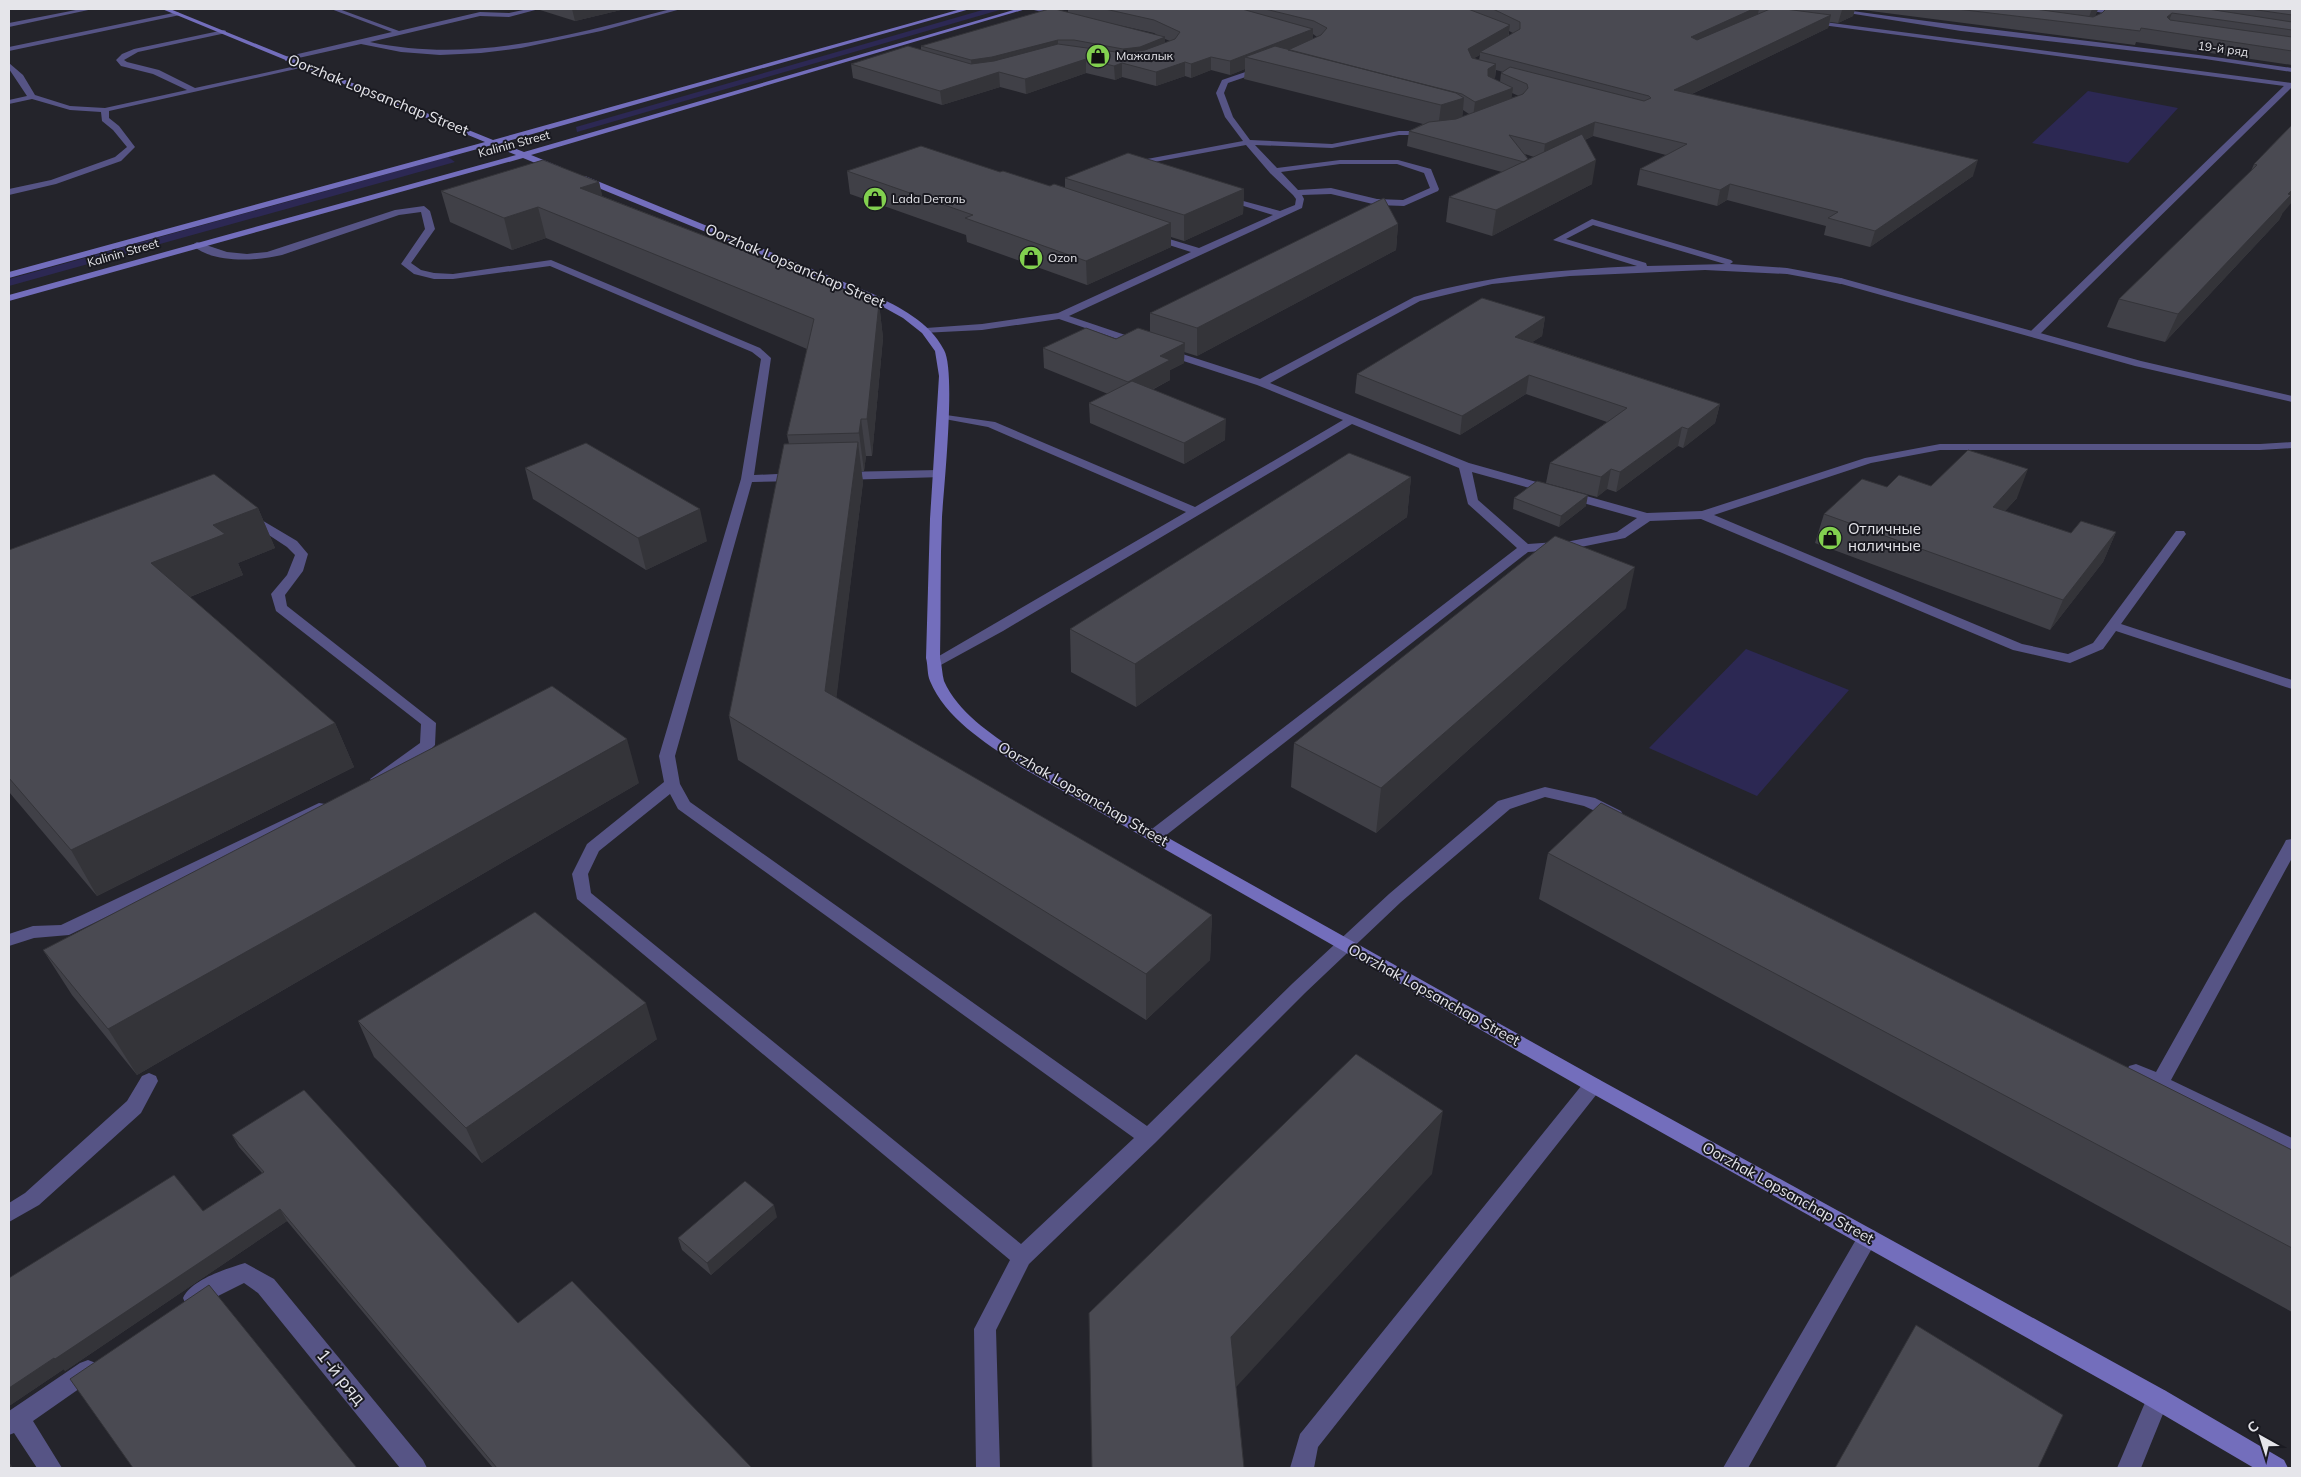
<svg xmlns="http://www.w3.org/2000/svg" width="2301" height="1477" viewBox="0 0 2301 1477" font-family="Mulish,sans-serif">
<rect width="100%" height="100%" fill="#24242b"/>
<!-- green -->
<path fill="#2c2853" d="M 986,9 L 1003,9 L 577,132 L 576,127 Z
M 2088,91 L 2178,108 L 2128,163 L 2032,143 Z
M 448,157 L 455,162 L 9,286 L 9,279 Z
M 1746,649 L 1849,690 L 1757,796 L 1649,748 Z"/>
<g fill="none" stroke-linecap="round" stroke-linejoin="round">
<!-- lane -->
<path fill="#565485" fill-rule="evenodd" d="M 331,9 L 339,9 L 399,31 L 480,12 L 509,13 L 528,9 L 539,9 L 509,17 L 480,16 L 370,42 C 474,64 571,35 671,9 L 681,9 L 601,31 L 521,48 L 481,53 L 440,55 L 401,52 L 361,44 L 285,61 L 285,57 L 392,32 Z
M 1030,9 L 1041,9 L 1064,15 L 1061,17 Z
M 1823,9 L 1838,9 C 1989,31 2141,45 2292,68 L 2292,72 L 2205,59 L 1961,31 Z
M 2080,9 L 2101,9 L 2107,11 L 2104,13 Z
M 224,30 L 226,31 L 226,33 L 138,52 L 124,60 L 127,62 L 159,70 L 195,88 L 305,64 L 309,66 L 109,111 L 109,118 L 119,126 L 135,147 L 121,161 L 56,184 L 9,195 L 9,189 L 51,180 L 115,157 L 127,147 L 113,130 L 102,121 L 101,112 L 70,110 L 32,99 L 9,104 L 9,100 L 27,96 L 9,69 L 9,63 L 23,75 L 35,95 L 70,106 L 105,108 L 187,90 L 153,74 L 121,66 L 116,60 L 122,54 L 134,49 Z
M 1263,66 L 1266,66 L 1266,70 L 1228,83 L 1224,93 L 1233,117 L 1250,140 L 1332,144 L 1399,131 L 1428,131 L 1432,133 L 1428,135 L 1399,135 L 1332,148 L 1255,145 L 1277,168 L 1340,160 L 1398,160 L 1431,169 L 1439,189 L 1438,191 L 1404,206 L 1377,205 L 1331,194 L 1302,195 L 1304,199 L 1302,208 L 1069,316 L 1143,341 L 1143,345 L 1135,345 L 1059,319 L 982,330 L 922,333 L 922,329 L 926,328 L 982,324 L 1058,313 L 1191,252 L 1150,239 L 1150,235 L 1156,235 L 1199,248 L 1273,215 L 1221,199 L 1221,195 L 1280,211 L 1295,205 L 1296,199 L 1293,195 L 1270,173 L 1246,145 L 1149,163 L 1133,170 L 1129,167 L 1147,159 L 1243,141 L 1225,117 L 1216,93 L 1222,80 ZM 1340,164 L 1397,164 L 1424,173 L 1430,188 L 1403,200 L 1377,199 L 1331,188 L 1298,190 L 1281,172 Z
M 2287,83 L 2292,83 L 2292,87 L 2038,336 L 2030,336 L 2030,332 Z
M 424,206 L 430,211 L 435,229 L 411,263 L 421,270 L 434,273 L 453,274 L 551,260 L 760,348 L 771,358 L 754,475 L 798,473 L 804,477 L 798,481 L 752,482 L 675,756 L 680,784 L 690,802 L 1147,1126 L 1293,983 L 1389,894 L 1498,801 L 1545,787 L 1595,798 L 1621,811 L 1623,815 L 1621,819 L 1615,820 L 1584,806 L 1545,797 L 1510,809 L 1401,902 L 1305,993 L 1155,1143 L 1029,1264 L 996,1330 L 1000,1468 L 976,1468 L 974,1329 L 1010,1260 L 577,899 L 572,874 L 587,844 L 664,782 L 659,756 L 741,479 L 761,359 L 752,352 L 550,266 L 453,279 L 434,279 L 414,274 L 401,264 L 425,229 L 421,212 L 399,215 L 282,255 C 257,261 213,264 192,245 L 197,242 L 227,252 L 247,254 L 267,252 L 395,210 ZM 670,794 L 678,809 L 1134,1138 L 1021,1244 L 591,893 L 588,874 L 599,851 Z
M 1592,219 L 1731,260 L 1733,262 L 1730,264 L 1787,268 L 1841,278 L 1846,281 L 1841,284 L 1787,274 L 1705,270 L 1570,276 L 1492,284 L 1420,301 L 1270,383 L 1469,463 L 1647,513 L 1702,511 L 1865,458 L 1940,444 L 2260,444 L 2292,442 L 2292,448 L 2260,450 L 1940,450 L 1871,463 L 1714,515 L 2022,644 L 2068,654 L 2093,643 L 2176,531 L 2184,531 L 2186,534 L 2121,624 L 2292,680 L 2292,689 L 2116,631 L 2103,649 L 2070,663 L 2013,650 L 1701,519 L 1650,521 L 1625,538 L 1571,549 L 1528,552 L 1160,840 L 1148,840 L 1146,836 L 1148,832 L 1517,548 L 1468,504 L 1459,468 L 1352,424 L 1003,631 L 939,666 L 929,666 L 927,663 L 1186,512 L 988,427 L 939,418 L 937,416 L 939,414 L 995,422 L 1195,507 L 1343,420 L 1257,385 L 1162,354 L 1162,350 L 1170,350 L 1260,379 L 1414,297 C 1487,275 1561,270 1637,266 L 1553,240 ZM 1593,225 L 1725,264 L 1726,264 L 1647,266 L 1646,263 L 1566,239 ZM 1472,472 L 1637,518 L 1617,532 L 1571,541 L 1528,544 L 1478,500 Z
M 939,470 L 943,471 L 945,474 L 943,477 L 841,480 L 835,476 L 841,472 Z
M 250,513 L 297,541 L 308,554 L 303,571 L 285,595 L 287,606 L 436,723 L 435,745 L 432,748 L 383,783 L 373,783 L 370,779 L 420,743 L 421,724 L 276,611 L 271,594 L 287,575 L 295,555 L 287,547 L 246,520 L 244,517 Z
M 319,803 L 325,804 L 327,808 L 325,812 L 69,935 L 34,938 L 9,946 L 9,934 L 33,926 L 61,925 Z
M 2292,839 L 2292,858 L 2171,1080 L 2292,1138 L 2292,1155 L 2129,1076 L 2127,1071 L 2129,1066 L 2136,1064 L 2156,1072 L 2284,844 L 2286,840 Z
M 149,1073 L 156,1076 L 158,1081 L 141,1113 L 39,1205 L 9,1222 L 9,1203 L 25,1193 L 127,1101 L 142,1076 Z
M 1593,1077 L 1600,1080 L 1603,1085 L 1600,1090 L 1318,1447 L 1314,1468 L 1290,1468 L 1300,1434 L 1586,1080 Z
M 1868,1228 L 1875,1231 L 1878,1237 L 1875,1243 L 1748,1468 L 1723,1468 L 1861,1231 Z
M 245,1263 L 274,1279 L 423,1460 L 427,1468 L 400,1468 L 258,1293 L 244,1283 L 194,1308 L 186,1305 L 183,1298 C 192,1279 226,1269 245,1263 Z
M 88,1360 L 96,1363 L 99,1370 L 96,1377 L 33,1421 L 62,1468 L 37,1468 L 14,1433 L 9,1435 L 9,1411 L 80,1363 Z
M 2158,1388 L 2166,1391 L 2169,1399 L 2141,1468 L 2117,1468 L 2150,1391 Z"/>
<!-- street -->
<path fill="#565485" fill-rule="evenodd" d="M 81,9 L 93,9 L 9,27 L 9,23 Z
M 178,12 L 180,15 L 9,51 L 9,47 Z
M 1809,20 L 2292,83 L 2292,87 L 1807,23 Z
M 1841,278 L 2141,361 L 2292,396 L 2292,402 L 2135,366 L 1838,283 L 1838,279 Z"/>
<!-- secondary -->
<path fill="#736ebc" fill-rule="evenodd" d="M 162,9 L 170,9 L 493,140 L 961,9 L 970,9 L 501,143 L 524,152 L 1017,9 L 1026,9 L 531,155 L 561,167 L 561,171 L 555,171 L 523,158 L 9,301 L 9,295 L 516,155 L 492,145 L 9,278 L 9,272 L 485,142 Z
M 579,176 L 585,176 L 873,294 C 900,308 929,321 944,350 C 956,371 944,486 942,517 C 940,564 941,611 940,658 C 942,665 942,674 944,681 C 960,717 1001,740 1031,761 L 1600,1080 L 2166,1391 L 2284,1460 L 2288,1468 L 2254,1468 L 2150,1407 L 1586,1090 L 1021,767 C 988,744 946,720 930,681 C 927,674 928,665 926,658 L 930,519 L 939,376 L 935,351 L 922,333 L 903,318 L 867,298 L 579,180 Z"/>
</g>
<!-- wall -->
<path fill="#404047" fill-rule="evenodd" d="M 540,9 L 625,9 L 575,21 L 540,10 Z
M 1068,9 L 1767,9 L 1767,10 L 1770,9 L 2098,9 L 2096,14 L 2093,17 L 2102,13 L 2106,9 L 2292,9 L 2292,65 L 2136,42 L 2135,45 L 1855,9 L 1853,16 L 1838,23 L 1830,22 L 1828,28 L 1692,94 L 1973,176 L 1870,247 L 1824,235 L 1826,226 L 1727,200 L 1717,206 L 1637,185 L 1640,169 L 1666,155 L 1593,136 L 1585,140 L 1592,184 L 1492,236 L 1446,222 L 1449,197 L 1502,172 L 1407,146 L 1409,131 L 1423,124 L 1244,79 L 1245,69 L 1230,75 L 1211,70 L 1191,78 L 1185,76 L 1156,86 L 1122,77 L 1115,80 L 1086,73 L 1026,94 L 1000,87 L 942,105 L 853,78 L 851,64 L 921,50 L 921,46 L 1068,12 ZM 1105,22 L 1154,33 L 1159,36 ZM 1509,31 L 1513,33 L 1509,36 ZM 1313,34 L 1317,37 L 1313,39 ZM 1165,39 L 1170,41 L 1165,43 ZM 1480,55 L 1479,60 L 1474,58 ZM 1496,70 L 1503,72 L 1501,73 L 1500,82 L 1493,79 L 1495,78 ZM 1512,93 L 1519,96 L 1511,98 ZM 1463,110 L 1469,114 L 1462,117 ZM 1525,154 L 1534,157 L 1528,159 Z
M 2292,125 L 2282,214 L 2279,220 L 2165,342 L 2107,327 L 2119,299 L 2251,171 L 2254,164 Z
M 847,171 L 1000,172 L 1050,186 L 1065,188 L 1065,178 L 1244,189 L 1243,214 L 1184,241 L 1171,237 L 1171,247 L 1087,285 L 967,242 L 966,235 L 850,194 Z
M 599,182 L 602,196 L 879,303 L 883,338 L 872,456 L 866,456 L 864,471 L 861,471 L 863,482 L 836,698 L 1212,915 L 1210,960 L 1146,1020 L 738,760 L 729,716 L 789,444 L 787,435 L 807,349 L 546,238 L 512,250 L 450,222 L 441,191 Z
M 1398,224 L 1396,250 L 1197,356 L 1184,352 L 1184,363 L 1170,370 L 1170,380 L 1152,390 L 1225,440 L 1184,464 L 1090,423 L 1089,403 L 1108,394 L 1044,368 L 1043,348 L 1116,339 L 1150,332 L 1150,313 Z
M 1545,317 L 1542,336 L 1532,342 L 1720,404 L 1715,423 L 1683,448 L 1678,446 L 1616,492 L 1607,489 L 1597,497 L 1546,483 L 1550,463 L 1607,422 L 1526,394 L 1460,435 L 1355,393 L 1357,374 Z
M 525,468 L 707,541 L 646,570 L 533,499 Z
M 1411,477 L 1407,517 L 1136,707 L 1071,672 L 1070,629 Z
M 1931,486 L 2017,498 L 2005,511 L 2071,533 L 2116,532 L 2103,562 L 2050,630 L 1815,543 L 1824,514 L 1887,487 Z
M 1514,498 L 1586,506 L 1559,527 L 1513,509 Z
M 258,508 L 275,548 L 238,563 L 243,575 L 190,597 L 335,723 L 354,767 L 97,896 L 9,792 L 9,550 Z
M 1626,608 L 1376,833 L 1291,787 L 1294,743 Z
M 639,783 L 137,1075 L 72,995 L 43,950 Z
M 1548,853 L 2292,1150 L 2292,1312 L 1539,899 Z
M 358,1021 L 657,1039 L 482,1163 L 374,1057 Z
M 232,1135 L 518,1323 L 752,1468 L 493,1468 L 287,1221 L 65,1371 L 64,1369 L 9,1406 L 9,1278 L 203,1211 L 262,1173 L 239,1147 Z
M 777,1217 L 711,1275 L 682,1250 L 678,1238 Z"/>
<!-- shaded-wall -->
<path fill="#343439" d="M 572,9 L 625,9 L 575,21 Z
M 1753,9 L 1759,9 L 1757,18 L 1688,50 L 1691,37 Z
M 1844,9 L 1855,9 L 1853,16 L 1838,23 L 1842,10 Z
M 2092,9 L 2098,9 L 2096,14 L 2087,22 Z
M 2172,13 L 2167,26 L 2167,17 Z
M 1831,15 L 1828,28 L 1671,104 L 1674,90 Z
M 1510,25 L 1508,38 L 1480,52 L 1480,55 L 1466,62 L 1468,49 Z
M 1313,29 L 1313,42 L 1264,62 L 1245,57 L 1245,69 L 1230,75 L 1230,61 Z
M 1165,37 L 1165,47 L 1123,59 L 1123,49 Z
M 1058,40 L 1058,50 L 972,70 L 971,60 Z
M 1211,57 L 1211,70 L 1191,78 L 1191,64 Z
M 1086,59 L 1086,73 L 1026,94 L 1025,79 Z
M 1185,62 L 1185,76 L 1156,86 L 1156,72 Z
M 1122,63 L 1122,77 L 1115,80 L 1114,66 Z
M 1496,64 L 1495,78 L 1486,83 L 1488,69 Z
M 999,72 L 1000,87 L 942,105 L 940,91 Z
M 1513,88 L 1511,102 L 1473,117 L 1475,102 Z
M 1464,98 L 1462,121 L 1438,128 L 1441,105 Z
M 1595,122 L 1593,136 L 1543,159 L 1545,144 Z
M 1596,160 L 1592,184 L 1492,236 L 1496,210 Z
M 1978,160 L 1973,176 L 1870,247 L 1875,231 Z
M 599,182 L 606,212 L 580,188 Z
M 1730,184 L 1727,200 L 1717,206 L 1720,190 Z
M 1244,189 L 1243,214 L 1184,241 L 1184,215 Z
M 2292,190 L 2292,202 L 2282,214 L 2279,220 L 2165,342 L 2178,314 Z
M 538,207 L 546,238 L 512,250 L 504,218 Z
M 1171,223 L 1171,247 L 1087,285 L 1086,261 Z
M 1398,224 L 1396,250 L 1197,356 L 1197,328 Z
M 879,303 L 883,338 L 872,456 L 867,419 Z
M 1545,317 L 1542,336 L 1512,355 L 1515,337 Z
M 1185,343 L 1184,363 L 1170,370 L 1170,380 L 1128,402 L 1128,382 L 1160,356 Z
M 1529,375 L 1526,394 L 1460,435 L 1462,416 Z
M 1720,404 L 1715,423 L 1683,448 L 1688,429 Z
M 861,419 L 866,456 L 864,471 L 859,433 Z
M 1226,419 L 1225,440 L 1184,464 L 1184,443 Z
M 1682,427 L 1678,446 L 1616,492 L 1620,472 Z
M 858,442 L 863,482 L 832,734 L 825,691 Z
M 1611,469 L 1607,489 L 1597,497 L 1601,477 Z
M 2028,469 L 2017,498 L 1982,536 L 1993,507 Z
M 1411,477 L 1407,517 L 1136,707 L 1135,664 Z
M 1588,495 L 1586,506 L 1559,527 L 1561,516 Z
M 258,508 L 275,548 L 238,563 L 243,575 L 170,605 L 151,563 L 213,525 Z
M 700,509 L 707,541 L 646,570 L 638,538 Z
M 2116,532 L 2103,562 L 2050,630 L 2063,600 Z
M 1635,567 L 1626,608 L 1376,833 L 1381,788 Z
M 335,723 L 354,767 L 97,896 L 71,850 Z
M 627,739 L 639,783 L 137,1075 L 108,1029 Z
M 1212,915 L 1210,960 L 1146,1020 L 1146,974 Z
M 646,1003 L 657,1039 L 482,1163 L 466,1128 Z
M 1443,1111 L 1432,1174 L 1227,1397 L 1231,1337 Z
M 774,1205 L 777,1217 L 711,1275 L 707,1263 Z
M 280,1209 L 287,1221 L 65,1371 L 64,1369 L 9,1406 L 9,1388 Z
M 9,1462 L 13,1468 L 9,1468 Z"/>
<!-- building -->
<path fill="#4a4a52" stroke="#343439" d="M 1049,9 L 1055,9 L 1165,37 L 1140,47 L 1123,49 L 1074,40 L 1058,40 L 992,57 L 971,60 L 921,46 Z
M 1105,9 L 1242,9 L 1313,29 L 1230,61 L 1211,57 L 1191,64 L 1185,62 L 1156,72 L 1122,63 L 1114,66 L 1086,59 L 1025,79 L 999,72 L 940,91 L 851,64 L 908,46 L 971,64 L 994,61 L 1058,44 L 1123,53 L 1145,50 L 1175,39 L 1180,32 L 1154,20 Z
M 1265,9 L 1468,9 L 1510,25 L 1468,49 L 1472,58 L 1496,64 L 1488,69 L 1488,76 L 1513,88 L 1475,102 L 1462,94 L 1288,50 L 1321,35 L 1327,28 L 1314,21 Z
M 1493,9 L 1753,9 L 1691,37 L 1697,40 L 1770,9 L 1785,9 L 1831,15 L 1674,90 L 1978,160 L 1875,231 L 1828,218 L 1838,212 L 1730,184 L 1720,190 L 1640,169 L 1687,144 L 1595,122 L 1545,144 L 1509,135 L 1528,159 L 1524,162 L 1409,131 L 1429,122 L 1456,119 L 1523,94 L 1528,88 L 1527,84 L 1501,73 L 1510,67 L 1644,101 L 1651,98 L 1649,96 L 1480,52 L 1520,29 L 1520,22 Z
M 1957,9 L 2035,9 L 2093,17 L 2102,13 L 2106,9 L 2208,9 L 2292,22 L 2292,30 L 2172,13 L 2167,17 L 2170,20 L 2292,37 L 2292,51 L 2141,28 L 2140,31 Z
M 2250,9 L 2292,9 L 2292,15 Z
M 1275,46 L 1456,93 L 1464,98 L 1441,105 L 1245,57 Z
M 2292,125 L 2292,190 L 2288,194 L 2291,195 L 2178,314 L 2119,299 L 2257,165 L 2254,164 Z
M 1582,134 L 1596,160 L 1496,210 L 1449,197 Z
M 921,146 L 1000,172 L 1003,171 L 1050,186 L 1054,184 L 1171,223 L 1086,261 L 965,218 L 973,215 L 847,171 Z
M 1128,153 L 1244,189 L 1184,215 L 1065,178 Z
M 543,160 L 599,182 L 580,188 L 879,303 L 867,419 L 861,419 L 859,433 L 787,435 L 814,319 L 538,207 L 504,218 L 441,191 Z
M 1384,198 L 1398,224 L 1197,328 L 1150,313 Z
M 1482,298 L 1545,317 L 1515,337 L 1720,404 L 1688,429 L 1682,427 L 1620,472 L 1611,469 L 1601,477 L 1550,463 L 1627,408 L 1529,375 L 1462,416 L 1357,374 Z
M 1086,328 L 1116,339 L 1138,328 L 1185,343 L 1160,356 L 1170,360 L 1128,382 L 1043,348 Z
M 1132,381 L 1226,419 L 1184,443 L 1089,403 Z
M 858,442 L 825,691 L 1212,915 L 1146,974 L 729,716 L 784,444 Z
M 586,443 L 700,509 L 638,538 L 525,468 Z
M 1968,450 L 2028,469 L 1993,507 L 2071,533 L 2081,521 L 2116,532 L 2063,600 L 1824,514 L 1862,479 L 1887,487 L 1899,475 L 1931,486 Z
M 1349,453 L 1411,477 L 1135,664 L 1070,629 Z
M 214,474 L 258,508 L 213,525 L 225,534 L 151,563 L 335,723 L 71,850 L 9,778 L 9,550 Z
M 1537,481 L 1588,495 L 1561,516 L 1514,498 Z
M 1555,536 L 1635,567 L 1381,788 L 1294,743 Z
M 552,686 L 627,739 L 108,1029 L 43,950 Z
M 1601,803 L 2292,1150 L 2292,1248 L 1548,853 Z
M 535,912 L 646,1003 L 466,1128 L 358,1021 Z
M 1356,1054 L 1443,1111 L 1231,1337 L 1244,1468 L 1092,1468 L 1089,1313 Z
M 304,1090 L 518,1323 L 572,1281 L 752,1468 L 497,1468 L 280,1209 L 55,1359 L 54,1358 L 9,1388 L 9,1278 L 174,1175 L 203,1211 L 264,1172 L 232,1135 Z
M 745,1181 L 774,1205 L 707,1263 L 678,1238 Z
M 209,1285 L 357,1468 L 133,1468 L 70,1379 Z
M 1916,1325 L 2063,1415 L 2038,1468 L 1835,1468 Z"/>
<!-- icons -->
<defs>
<g id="shop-disc" transform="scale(1.25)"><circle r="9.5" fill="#82d04f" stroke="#1a1a21"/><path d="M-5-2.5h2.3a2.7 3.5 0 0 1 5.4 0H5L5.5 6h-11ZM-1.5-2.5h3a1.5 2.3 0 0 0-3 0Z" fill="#111"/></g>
</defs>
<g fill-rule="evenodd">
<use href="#shop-disc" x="1098" y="56"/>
<use href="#shop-disc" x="875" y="199"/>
<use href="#shop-disc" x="1031" y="258"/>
<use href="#shop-disc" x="1830" y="538"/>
</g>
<g text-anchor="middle" stroke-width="4" stroke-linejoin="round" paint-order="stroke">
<!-- far-street labels -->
<g font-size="12" fill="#e5e5ea" stroke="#1a1a21">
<text transform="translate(2223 49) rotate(8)" y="4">19-й ряд</text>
<text transform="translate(514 144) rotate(-15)" y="4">Kalinin Street</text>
<text transform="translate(123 253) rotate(-16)" y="4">Kalinin Street</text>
</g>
<!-- far-poi labels -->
<g font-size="12" fill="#e5e5ea" stroke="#1a1a21" text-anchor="start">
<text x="1116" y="60">Мажалык</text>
<text x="892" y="203">Lada Dеталь</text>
<text x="1048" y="262">Ozon</text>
</g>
<!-- street labels -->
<g font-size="15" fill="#e5e5ea" stroke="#1a1a21">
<text transform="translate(378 95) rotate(22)" y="5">Oorzhak Lopsanchap Street</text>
<text transform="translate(795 266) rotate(23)" y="5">Oorzhak Lopsanchap Street</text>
<text transform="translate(1083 794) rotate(30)" y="5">Oorzhak Lopsanchap Street</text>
<text transform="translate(1434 995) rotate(29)" y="5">Oorzhak Lopsanchap Street</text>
<text transform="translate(1788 1193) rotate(29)" y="5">Oorzhak Lopsanchap Street</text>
</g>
<!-- poi labels -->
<g font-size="15" fill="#e5e5ea" stroke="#1a1a21" text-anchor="start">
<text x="1848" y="534">Отличные<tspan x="1848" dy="17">наличные</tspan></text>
</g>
<!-- near-street labels -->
<g font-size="18" fill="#e5e5ea" stroke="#1a1a21">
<text transform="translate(341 1377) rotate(51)" y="6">1-й ряд</text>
</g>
</g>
<!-- border -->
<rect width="2301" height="1477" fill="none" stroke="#e5e5ea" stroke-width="20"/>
<!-- north arrow -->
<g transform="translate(2261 1437) rotate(321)" stroke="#1a1a21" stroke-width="4" paint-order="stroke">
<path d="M0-4L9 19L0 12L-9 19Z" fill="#e5e5ea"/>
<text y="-8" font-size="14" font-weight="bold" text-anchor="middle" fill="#e5e5ea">С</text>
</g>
</svg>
